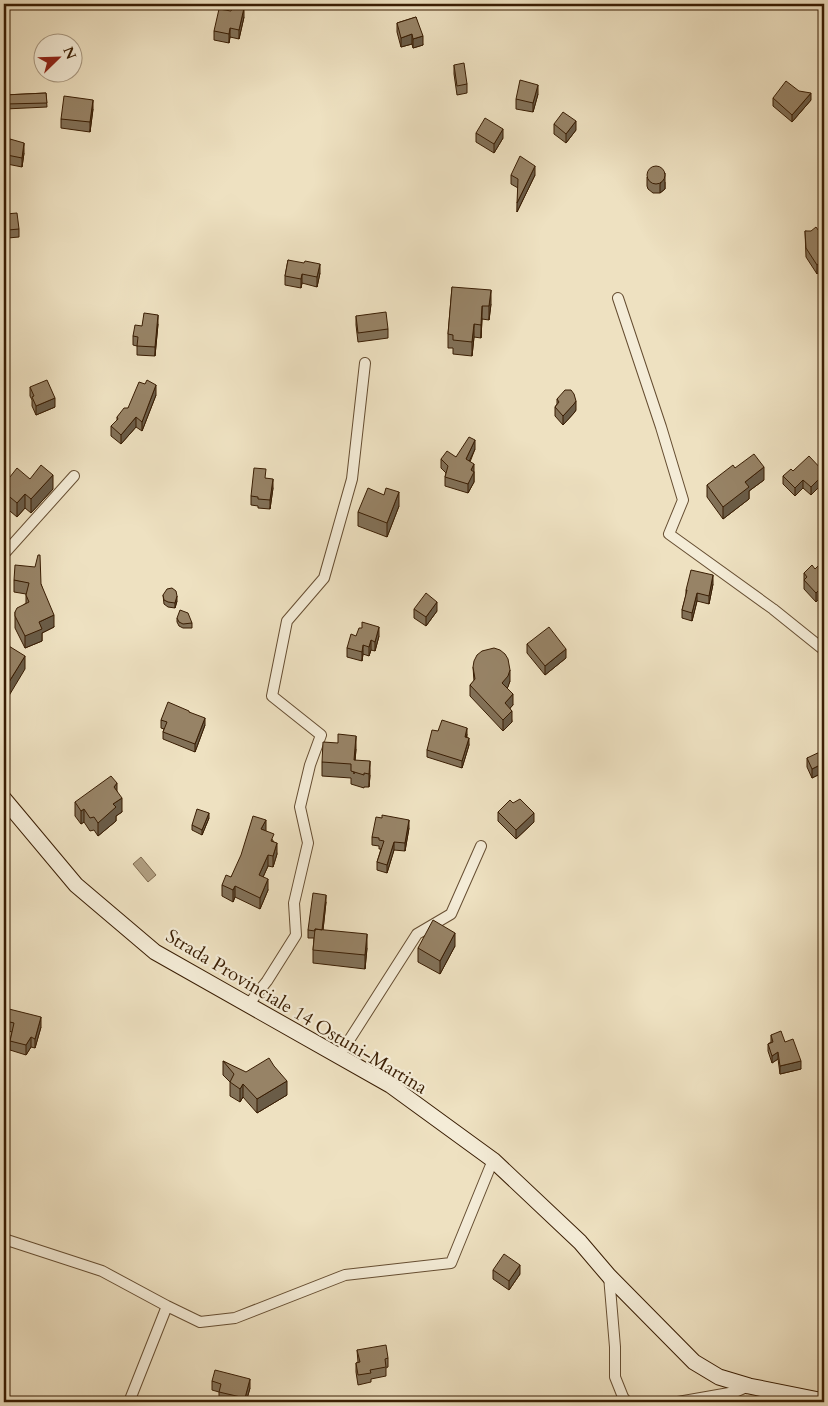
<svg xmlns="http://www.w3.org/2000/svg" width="828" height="1406" viewBox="0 0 828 1406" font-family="Cardo,serif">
<rect width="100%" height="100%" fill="#eee1c1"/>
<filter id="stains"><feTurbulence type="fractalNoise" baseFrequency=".004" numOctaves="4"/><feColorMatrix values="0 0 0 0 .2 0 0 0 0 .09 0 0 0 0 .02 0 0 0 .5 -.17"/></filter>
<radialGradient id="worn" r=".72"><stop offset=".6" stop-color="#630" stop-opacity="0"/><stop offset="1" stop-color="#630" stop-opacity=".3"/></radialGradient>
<!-- water -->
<path fill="#b09e80" stroke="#806a4e" d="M 141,857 L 156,875 L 148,882 L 133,864 Z"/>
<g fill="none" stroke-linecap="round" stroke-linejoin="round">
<!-- minor casing -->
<g stroke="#664e32" stroke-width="12">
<path id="minor" d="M 618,298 L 661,427 L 683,500 L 669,534 L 773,609 L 824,650
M 4,554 L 74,476
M 248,1005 L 267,981 L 296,935 L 294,903 L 308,843 L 300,807 L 310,765 L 321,735 L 272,696 L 287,621 L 324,578 L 352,479 L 365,363
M 339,1056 L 417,934 L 451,914 L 481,846
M 4,1239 L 102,1271 L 167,1306 L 200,1322 L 235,1318 L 345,1275 L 451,1263 L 493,1160
M 609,1276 L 615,1347 L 615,1377 L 623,1397 L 627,1402
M 129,1402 L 167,1306
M 678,1402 L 735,1392 L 749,1386"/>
</g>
<!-- secondary casing -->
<g stroke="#391d03" stroke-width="17">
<path id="secondary" d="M 4,799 L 76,885 L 155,952 L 390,1085 L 493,1160 L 580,1242 L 609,1276 L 694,1362 L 719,1377 L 749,1386 L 824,1401"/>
</g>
<!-- minor -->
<use href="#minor" stroke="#f4ecd7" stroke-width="10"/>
<!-- secondary -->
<use href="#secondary" stroke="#f4ecd7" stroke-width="15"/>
</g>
<!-- wall -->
<path fill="#827158" stroke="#391d03" d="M 244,17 L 239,39 L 230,37 L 229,43 L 214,40 L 214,31 Z
M 416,17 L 423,45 L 413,48 L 412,44 L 401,47 L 397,32 L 397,23 Z
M 454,65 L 467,84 L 467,93 L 457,95 L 454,74 Z
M 46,93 L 47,107 L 5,109 L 4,95 Z
M 538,94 L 533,112 L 516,109 L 516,99 Z
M 773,98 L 811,100 L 792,122 L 773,106 Z
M 93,109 L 90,132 L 61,128 L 61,119 Z
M 554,124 L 576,130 L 566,143 L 554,134 Z
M 476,133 L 503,138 L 494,153 L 476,142 Z
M 24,153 L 22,167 L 7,164 L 7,155 Z
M 511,175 L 535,175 L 517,212 L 518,188 L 511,184 Z
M 647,177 L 665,182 L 665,189 L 660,193 L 653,193 L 648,189 L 647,186 Z
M 4,213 L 19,229 L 19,237 L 8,238 L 7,234 L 4,235 Z
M 805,231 L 821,234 L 817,274 L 806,257 Z
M 288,260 L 320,273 L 317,287 L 302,283 L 301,288 L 285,285 L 285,276 Z
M 452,287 L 491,304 L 489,320 L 482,319 L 481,338 L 474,337 L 472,356 L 453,354 L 453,348 L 448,348 L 448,334 Z
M 356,316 L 388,329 L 388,338 L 358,342 L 356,325 Z
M 158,324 L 155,356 L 137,355 L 137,346 L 133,345 L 133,336 L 142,326 Z
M 30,387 L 55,407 L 36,415 L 32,406 L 32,400 L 30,396 Z
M 156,395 L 142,431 L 136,427 L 121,444 L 111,436 L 111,426 L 117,421 L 117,417 L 128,408 Z
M 557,399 L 576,410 L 574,413 L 563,425 L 555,416 L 555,407 L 557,404 Z
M 475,449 L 470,462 L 474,472 L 474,482 L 468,493 L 445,486 L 445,477 L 446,473 L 441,468 L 441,459 L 456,457 Z
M 735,468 L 764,480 L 749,491 L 749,499 L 723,519 L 707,497 L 707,485 Z
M 793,471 L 824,472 L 811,495 L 803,488 L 795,496 L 783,484 L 783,476 Z
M 266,478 L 273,488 L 270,509 L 258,508 L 258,506 L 251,505 L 251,496 Z
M 30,479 L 53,489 L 31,513 L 25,508 L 17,517 L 4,506 L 4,489 L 6,486 L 6,482 Z
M 384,495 L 399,506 L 387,537 L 358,526 L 358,512 Z
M 815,569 L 824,569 L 824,594 L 816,602 L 804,589 L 804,573 Z
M 14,580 L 41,584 L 54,627 L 42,633 L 42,641 L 25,648 L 15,628 L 15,612 L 26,603 L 26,594 L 14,592 Z
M 713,584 L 709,604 L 697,601 L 692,621 L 682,618 L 682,610 L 686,595 L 686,590 Z
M 163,595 L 177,601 L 175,608 L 168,607 L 164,604 Z
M 414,609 L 437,611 L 426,626 L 414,618 Z
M 177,618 L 192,623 L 192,628 L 183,628 L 179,626 L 177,622 Z
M 356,636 L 379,636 L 375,651 L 371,650 L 369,656 L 363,654 L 362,661 L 347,657 L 347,648 Z
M 527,644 L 566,658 L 545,675 L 527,653 Z
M 473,667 L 510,681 L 507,688 L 513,705 L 510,708 L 512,722 L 503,731 L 470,696 L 470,685 L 474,681 Z
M 189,712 L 205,725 L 195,752 L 163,739 L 163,732 L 164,729 L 161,728 L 161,720 Z
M 438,731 L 467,734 L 467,737 L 469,745 L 462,768 L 427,757 L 427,750 Z
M 356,749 L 355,760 L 370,775 L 369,787 L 364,787 L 364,788 L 351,784 L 351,778 L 322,776 L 322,762 Z
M 824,755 L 824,772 L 812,778 L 807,767 L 807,758 Z
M 117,791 L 122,812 L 116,816 L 116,821 L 98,836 L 94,830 L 90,831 L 84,822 L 81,824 L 75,816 L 75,802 Z
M 498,812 L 534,822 L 516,839 L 498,821 Z
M 209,818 L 202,835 L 192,830 L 192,825 Z
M 409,828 L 405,851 L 394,850 L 387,873 L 377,870 L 377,862 L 381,849 L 379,849 L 379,846 L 372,845 L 372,837 Z
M 266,831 L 274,842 L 277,854 L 273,867 L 268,866 L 263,877 L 268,890 L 260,909 L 235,897 L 233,902 L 222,896 L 222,885 L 231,877 Z
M 326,902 L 323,930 L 367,948 L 365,969 L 313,963 L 313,950 L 314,938 L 308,938 L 308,930 Z
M 455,946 L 440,974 L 418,962 L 418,948 Z
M 6,1021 L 41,1027 L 35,1048 L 31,1047 L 26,1055 L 10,1050 L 10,1041 L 12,1032 L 6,1030 Z
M 771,1035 L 785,1042 L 801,1069 L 780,1074 L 778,1059 L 772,1063 L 768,1051 L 768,1044 L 771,1042 Z
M 223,1061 L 287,1095 L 257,1113 L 243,1097 L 240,1102 L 230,1096 L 230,1082 L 223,1075 Z
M 493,1270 L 520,1274 L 509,1290 L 493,1279 Z
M 357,1350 L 388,1358 L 388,1367 L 386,1368 L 386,1376 L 371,1379 L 371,1382 L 358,1385 L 356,1372 L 356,1363 L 358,1362 Z
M 212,1381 L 250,1388 L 246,1402 L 227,1402 L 219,1400 L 219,1392 L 212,1390 Z"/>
<!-- shaded-wall -->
<path fill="#6a5c47" stroke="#391d03" d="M 244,8 L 244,17 L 239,39 L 239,30 Z
M 230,28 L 230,37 L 229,43 L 229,34 Z
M 412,34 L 412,44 L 401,47 L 401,38 Z
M 423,36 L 423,45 L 413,48 L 413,39 Z
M 538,85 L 538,94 L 533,112 L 533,103 Z
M 811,93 L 811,100 L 792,122 L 792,115 Z
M 93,100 L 93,109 L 90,132 L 90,122 Z
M 576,121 L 576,130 L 566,143 L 566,134 Z
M 503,129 L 503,138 L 494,153 L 494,144 Z
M 24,143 L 24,153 L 22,167 L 22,158 Z
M 535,166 L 535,175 L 517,212 L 517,203 Z
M 665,173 L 665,189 L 660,193 L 660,184 Z
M 824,259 L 824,268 L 817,274 L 817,265 Z
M 320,264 L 320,273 L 317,287 L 317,277 Z
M 302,274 L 302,283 L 301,288 L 301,279 Z
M 491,290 L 491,304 L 489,320 L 489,306 Z
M 482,306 L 482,319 L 481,338 L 481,325 Z
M 158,315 L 158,324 L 155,356 L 155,347 Z
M 474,324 L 474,337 L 472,356 L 472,342 Z
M 156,385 L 156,395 L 142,431 L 142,422 Z
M 55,398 L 55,407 L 36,415 L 36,406 Z
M 576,401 L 576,410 L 574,413 L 563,425 L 563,416 Z
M 136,417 L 136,427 L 121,444 L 121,435 Z
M 475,440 L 475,449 L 466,468 L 466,459 Z
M 474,464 L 474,482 L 468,493 L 468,484 L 471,470 Z
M 764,467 L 764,480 L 749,491 L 749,499 L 723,519 L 723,507 L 745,482 Z
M 824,474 L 824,482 L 811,495 L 811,487 Z
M 53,475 L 53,489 L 31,513 L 31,499 Z
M 273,479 L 273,488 L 270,509 L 270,500 Z
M 803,480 L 803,488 L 795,496 L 795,488 Z
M 399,492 L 399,506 L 387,537 L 387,523 Z
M 25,494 L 25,508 L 17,517 L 17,503 Z
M 713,575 L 713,584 L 709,604 L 709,596 Z
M 824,585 L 824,594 L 816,602 L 816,593 Z
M 697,593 L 697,601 L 692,621 L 692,613 Z
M 177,596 L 177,601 L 175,608 L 175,603 Z
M 437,602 L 437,611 L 426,626 L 426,617 Z
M 54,615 L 54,627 L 42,633 L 42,641 L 25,648 L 25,636 L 39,622 Z
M 379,627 L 379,636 L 375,651 L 375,642 Z
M 371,640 L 371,650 L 369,656 L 369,647 Z
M 363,645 L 363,654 L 362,661 L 362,652 Z
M 566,649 L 566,658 L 545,675 L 545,666 Z
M 25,656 L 25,669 L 4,704 L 4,690 Z
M 510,670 L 510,681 L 508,687 L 502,694 L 502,683 Z
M 513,694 L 513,705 L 505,714 L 505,703 Z
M 512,711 L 512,722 L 503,731 L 503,720 Z
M 205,718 L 205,725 L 195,752 L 195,744 Z
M 467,728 L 467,734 L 465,743 L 465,737 Z
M 356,736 L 356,749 L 354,774 L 354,760 Z
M 469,738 L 469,745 L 462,768 L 462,761 Z
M 370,761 L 370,775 L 369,787 L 369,774 Z
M 824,763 L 824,772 L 812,778 L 812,769 Z
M 117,783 L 117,796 L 114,787 Z
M 122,798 L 122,812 L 116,816 L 116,821 L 98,836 L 98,823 L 113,804 Z
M 84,809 L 84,822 L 81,824 L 81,811 Z
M 209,813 L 209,818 L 202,835 L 202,830 Z
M 534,813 L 534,822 L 516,839 L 516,830 Z
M 266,820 L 266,831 L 261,829 Z
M 409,820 L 409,828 L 405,851 L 405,843 Z
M 394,842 L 394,850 L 387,873 L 387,865 Z
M 277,843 L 277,854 L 273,867 L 273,856 Z
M 268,855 L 268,866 L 259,886 L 259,875 Z
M 268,879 L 268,890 L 260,909 L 260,898 Z
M 235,886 L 235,897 L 233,902 L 233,890 Z
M 326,895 L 326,902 L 322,939 L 322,932 Z
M 455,933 L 455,946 L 440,974 L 440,961 Z
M 367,934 L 367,948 L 365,969 L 365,955 Z
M 41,1017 L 41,1027 L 35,1048 L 35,1039 Z
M 31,1037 L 31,1047 L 26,1055 L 26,1045 Z
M 778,1052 L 778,1059 L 772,1063 L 772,1056 Z
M 801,1061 L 801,1069 L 780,1074 L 780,1066 Z
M 287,1081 L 287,1095 L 257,1113 L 257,1099 Z
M 243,1084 L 243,1097 L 240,1102 L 240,1089 Z
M 520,1265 L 520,1274 L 509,1290 L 509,1281 Z
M 250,1379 L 250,1388 L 246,1402 L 245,1402 L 245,1398 Z"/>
<!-- building -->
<path fill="#978366" stroke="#391d03" d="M 233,6 L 244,8 L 239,30 L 230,28 L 229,34 L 214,31 L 219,9 L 231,11 Z
M 416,17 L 423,36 L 413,39 L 412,34 L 401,38 L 397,23 Z
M 464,63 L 467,84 L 457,86 L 454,65 Z
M 520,80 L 538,85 L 533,103 L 516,99 Z
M 786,81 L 799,91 L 811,93 L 792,115 L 773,98 Z
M 46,93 L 47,103 L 5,104 L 4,95 Z
M 64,96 L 93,100 L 90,122 L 61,119 Z
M 563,112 L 576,121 L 566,134 L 554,124 Z
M 485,118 L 503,129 L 494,144 L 476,133 Z
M 10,139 L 24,143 L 22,158 L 7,155 Z
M 520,156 L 535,166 L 517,203 L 518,179 L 511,175 Z
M647 175a9 9 0 1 1 18 0a9 9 0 1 1-18 0Z
M 4,213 L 6,214 L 17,213 L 19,229 L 8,230 L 7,227 L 4,227 Z
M 816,227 L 821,234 L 824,232 L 824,259 L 817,265 L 806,248 L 805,231 L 811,231 Z
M 288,260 L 304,263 L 305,261 L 320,264 L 317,277 L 302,274 L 301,279 L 285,276 Z
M 452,287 L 491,290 L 489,306 L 482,306 L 481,325 L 474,324 L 472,342 L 453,340 L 453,335 L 448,334 Z
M 386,312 L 388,329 L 358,333 L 356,316 Z
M 144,313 L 158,315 L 155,347 L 137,346 L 138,337 L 133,336 L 135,325 L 142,326 Z
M 47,380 L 55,398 L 36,406 L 32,397 L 34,396 L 30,387 Z
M 147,380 L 156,385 L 142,422 L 136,417 L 121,435 L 111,426 L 118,419 L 117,417 L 124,408 L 128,408 L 139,382 L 145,384 Z
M 565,390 L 571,390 L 574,394 L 576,401 L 574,404 L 563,416 L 555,407 L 559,402 L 557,399 Z
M 469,437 L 475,440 L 466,459 L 474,464 L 471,470 L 474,472 L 468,484 L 445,477 L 448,466 L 441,459 L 447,451 L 456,457 Z
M 754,454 L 764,467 L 745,482 L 749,487 L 723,507 L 707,485 L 733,465 L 735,468 Z
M 809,456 L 824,472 L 824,474 L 811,487 L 803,480 L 795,488 L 783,476 L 791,469 L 793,471 Z
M 41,465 L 53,475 L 31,499 L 25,494 L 17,503 L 4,492 L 4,489 L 8,484 L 6,482 L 17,468 L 30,479 Z
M 254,468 L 266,469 L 265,478 L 273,479 L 270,500 L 258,499 L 258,497 L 251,496 Z
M 368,488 L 384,495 L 386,488 L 399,492 L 387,523 L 358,512 Z
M 38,555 L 40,555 L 41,584 L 54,615 L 39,622 L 42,629 L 25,636 L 15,616 L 15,612 L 17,608 L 29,602 L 26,595 L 29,583 L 14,580 L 15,565 L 35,567 Z
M 820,564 L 824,569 L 824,585 L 816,593 L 804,580 L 807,577 L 804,573 L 812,565 L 815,569 Z
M 691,570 L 713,575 L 709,596 L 697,593 L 692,613 L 682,610 L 687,590 L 686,590 Z
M 172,588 L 176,591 L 177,596 L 175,603 L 168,602 L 164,600 L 163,595 L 167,589 Z
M 426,593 L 437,602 L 426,617 L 414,609 Z
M 180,610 L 188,613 L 192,623 L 183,624 L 179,622 L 177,618 Z
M 362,622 L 379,627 L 375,642 L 371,640 L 369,647 L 363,645 L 362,652 L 347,648 L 351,634 L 356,636 L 359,628 L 362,628 Z
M 549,627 L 566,649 L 545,666 L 527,644 Z
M 4,643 L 25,656 L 4,690 Z
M 494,648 L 500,650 L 505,654 L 508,659 L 510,670 L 508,676 L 502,683 L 513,694 L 505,703 L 512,711 L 503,720 L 470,685 L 475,679 L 473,667 L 474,661 L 477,655 L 482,651 Z
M 168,702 L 189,711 L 189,712 L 205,718 L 195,744 L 163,732 L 167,722 L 161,720 Z
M 442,720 L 467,728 L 465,737 L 469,738 L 462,761 L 427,750 L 432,730 L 438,731 Z
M 338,734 L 356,736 L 354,760 L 370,761 L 369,774 L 364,773 L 364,775 L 351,771 L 351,764 L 322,762 L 323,742 L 338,743 Z
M 822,751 L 824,755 L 824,763 L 812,769 L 807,758 Z
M 111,776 L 117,783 L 114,787 L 122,798 L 113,804 L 116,807 L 98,823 L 94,817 L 90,818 L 84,809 L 81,811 L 75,802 Z
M 520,799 L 534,813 L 516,830 L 498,812 L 510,800 L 513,803 Z
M 197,809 L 209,813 L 202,830 L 192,825 Z
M 382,815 L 409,820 L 405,843 L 394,842 L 387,865 L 377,862 L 384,841 L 379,840 L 379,838 L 372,837 L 376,817 L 382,818 Z
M 253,816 L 266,820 L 261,829 L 274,834 L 271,841 L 277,843 L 273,856 L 268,855 L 259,875 L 268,879 L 260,898 L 235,886 L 233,890 L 222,885 L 226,875 L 231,877 L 241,855 Z
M 313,893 L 326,895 L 322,930 L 315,929 L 315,931 L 308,930 Z
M 433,920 L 455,933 L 440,961 L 418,948 Z
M 315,929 L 367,934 L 365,955 L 313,950 Z
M 9,1009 L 41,1017 L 35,1039 L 31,1037 L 26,1045 L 10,1041 L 14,1023 L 6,1021 Z
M 781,1031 L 785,1042 L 793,1039 L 801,1061 L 780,1066 L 778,1052 L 772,1056 L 768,1044 L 773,1042 L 771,1035 Z
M 269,1058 L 274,1066 L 287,1081 L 257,1099 L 243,1084 L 240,1089 L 230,1082 L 234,1074 L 223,1061 L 246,1072 Z
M 504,1254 L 520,1265 L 509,1281 L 493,1270 Z
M 386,1345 L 388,1358 L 385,1359 L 386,1367 L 370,1370 L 371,1373 L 358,1375 L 356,1363 L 360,1362 L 357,1350 Z
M 215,1370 L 250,1379 L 245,1398 L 219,1392 L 221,1384 L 212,1381 Z"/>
<g text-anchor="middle" stroke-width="4.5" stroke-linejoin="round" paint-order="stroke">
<!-- street labels -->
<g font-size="19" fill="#391d03" stroke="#f4ecd7">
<text transform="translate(297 1011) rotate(31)" y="7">Strada Provinciale 14 Ostuni-Martina</text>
</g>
</g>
<!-- margin -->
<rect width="828" height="1406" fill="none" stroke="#eee1c1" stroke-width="20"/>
<rect x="5" y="5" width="818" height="1396" fill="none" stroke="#391d03" stroke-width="2.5"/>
<rect x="10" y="10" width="808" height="1386" fill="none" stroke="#391d03"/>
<!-- north arrow -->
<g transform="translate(58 58) rotate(67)"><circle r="24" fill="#f4ecd7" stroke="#a99982"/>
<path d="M0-4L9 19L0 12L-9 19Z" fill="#8f2418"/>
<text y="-8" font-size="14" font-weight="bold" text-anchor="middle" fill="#391d03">N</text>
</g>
<rect width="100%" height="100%" filter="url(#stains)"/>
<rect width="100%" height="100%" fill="url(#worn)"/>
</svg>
